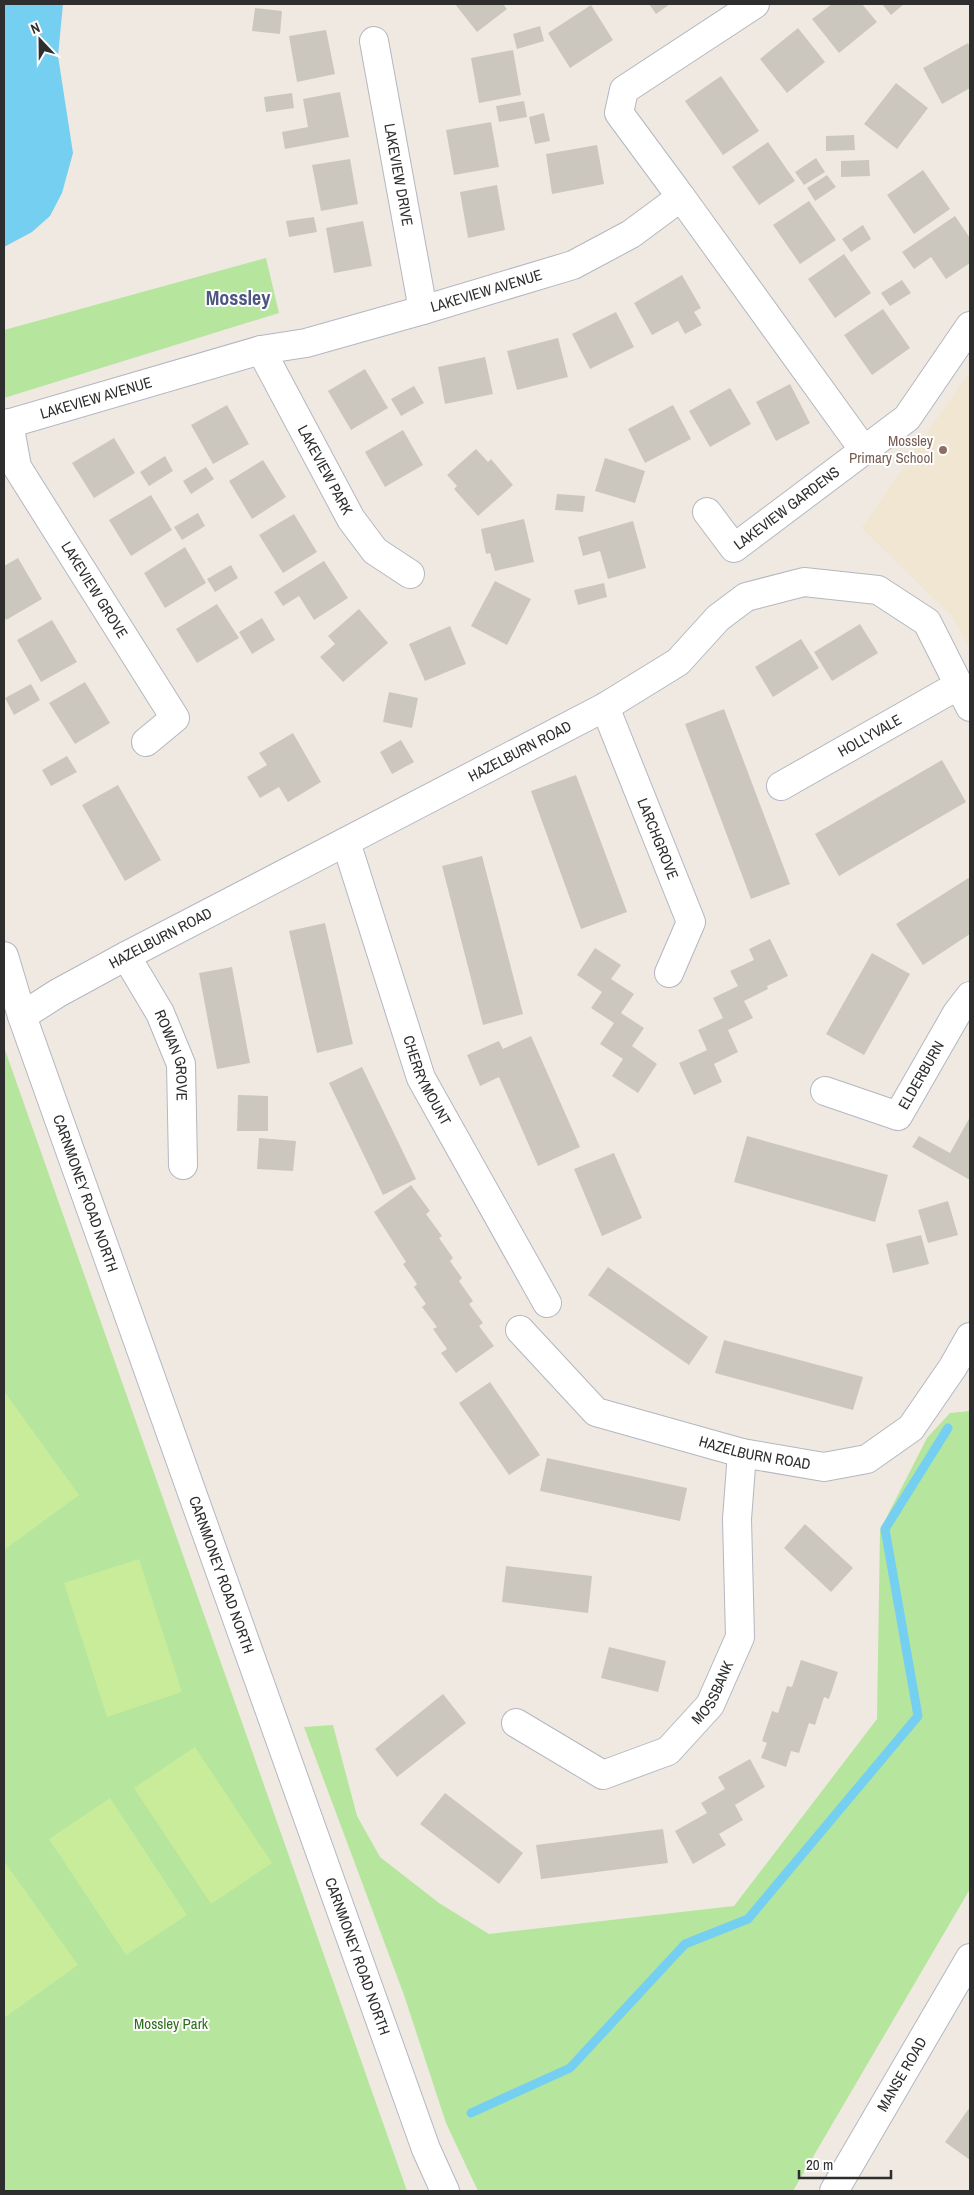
<svg xmlns="http://www.w3.org/2000/svg" width="974" height="2195" viewBox="0 0 974 2195" font-family="'Archivo Narrow',sans-serif">
<rect width="100%" height="100%" fill="#efe9e1"/>
<!-- education -->
<path fill="#f0e6d1" d="M 970,371 L 970,648 L 952,616 L 862,528 Z"/>
<!-- green -->
<path fill="#b6e59e" d="M 266,258 L 279,313 L 4,398 L 4,330 Z
M 4,1047 L 407,2191 L 4,2191 Z
M 970,1411 L 970,1889 L 793,2191 L 478,2191 L 446,2123 L 404,1995 L 304,1727 L 333,1725 L 357,1816 L 380,1857 L 439,1903 L 489,1934 L 734,1906 L 877,1719 L 880,1530 L 927,1438 L 950,1413 Z"/>
<!-- pitch -->
<path fill="#c9ec9a" d="M 4,1391 L 79,1495 L 4,1550 Z
M 139,1559 L 182,1692 L 107,1717 L 64,1583 Z
M 195,1747 L 272,1863 L 211,1904 L 134,1788 Z
M 110,1798 L 187,1915 L 126,1955 L 49,1839 Z
M 4,1861 L 78,1965 L 4,2018 Z"/>
<!-- water -->
<path fill="#75cff0" d="M 4,4 L 63,4 L 58,56 L 73,153 L 62,193 L 50,216 L 32,232 L 4,247 Z"/>
<g fill="none" stroke-linecap="round" stroke-linejoin="round">
<!-- stream -->
<path stroke="#75cff0" stroke-width="9" d="M 471,2113 L 570,2068 L 685,1944 L 748,1919 L 918,1716 L 885,1529 L 948,1428"/>
</g>
<!-- building -->
<path fill="#cbc7bf" d="M 455,4 L 503,4 L 507,9 L 477,32 Z
M 649,4 L 670,4 L 656,14 Z
M 832,4 L 862,4 L 877,22 L 839,53 L 812,19 Z
M 882,4 L 904,4 L 891,15 Z
M 591,5 L 613,40 L 570,68 L 548,33 Z
M 255,8 L 282,11 L 280,34 L 252,31 Z
M 540,26 L 544,41 L 517,49 L 513,34 Z
M 798,28 L 825,62 L 787,93 L 760,59 Z
M 326,30 L 335,74 L 297,82 L 289,36 Z
M 968,43 L 970,48 L 970,88 L 942,104 L 923,68 Z
M 513,50 L 521,95 L 479,103 L 471,58 Z
M 721,76 L 759,131 L 723,155 L 685,101 Z
M 896,83 L 928,108 L 897,149 L 864,124 Z
M 340,92 L 349,137 L 285,149 L 282,132 L 308,127 L 303,99 Z
M 292,93 L 294,108 L 266,112 L 264,97 Z
M 524,101 L 527,117 L 499,122 L 496,106 Z
M 544,113 L 550,141 L 535,144 L 529,117 Z
M 491,122 L 499,167 L 454,175 L 446,130 Z
M 854,135 L 855,150 L 826,151 L 826,136 Z
M 768,142 L 795,181 L 759,205 L 732,167 Z
M 597,145 L 604,184 L 552,194 L 546,154 Z
M 816,158 L 825,172 L 804,185 L 795,172 Z
M 350,159 L 358,204 L 321,211 L 312,165 Z
M 869,160 L 870,176 L 841,177 L 841,161 Z
M 923,170 L 950,209 L 914,234 L 887,195 Z
M 827,175 L 836,187 L 815,201 L 807,188 Z
M 497,185 L 505,230 L 468,238 L 460,192 Z
M 809,201 L 836,240 L 800,264 L 773,225 Z
M 955,216 L 970,238 L 970,263 L 946,279 L 931,257 L 914,269 L 902,252 Z
M 314,217 L 317,232 L 289,237 L 286,221 Z
M 363,221 L 372,266 L 334,273 L 326,228 Z
M 863,225 L 871,239 L 851,252 L 842,239 Z
M 844,254 L 871,293 L 835,318 L 808,279 Z
M 682,275 L 701,308 L 694,312 L 702,325 L 685,334 L 678,321 L 652,335 L 634,303 Z
M 902,280 L 911,293 L 890,306 L 881,293 Z
M 883,309 L 910,348 L 872,375 L 844,335 Z
M 616,312 L 634,347 L 590,369 L 572,334 Z
M 558,338 L 568,377 L 517,390 L 507,351 Z
M 485,357 L 493,394 L 445,404 L 438,367 Z
M 365,369 L 388,408 L 351,430 L 328,391 Z
M 790,384 L 810,423 L 776,441 L 756,402 Z
M 414,386 L 424,403 L 401,416 L 391,399 Z
M 730,388 L 751,424 L 710,447 L 689,411 Z
M 227,405 L 249,444 L 213,464 L 191,425 Z
M 673,405 L 691,439 L 645,463 L 628,429 Z
M 403,430 L 423,465 L 385,487 L 365,452 Z
M 114,438 L 135,473 L 94,498 L 72,463 Z
M 476,449 L 488,462 L 491,459 L 513,485 L 478,516 L 454,489 L 457,486 L 447,475 Z
M 165,456 L 173,471 L 149,486 L 140,472 Z
M 605,458 L 645,471 L 635,503 L 595,491 Z
M 263,460 L 286,497 L 252,519 L 229,481 Z
M 206,467 L 214,479 L 191,494 L 183,481 Z
M 557,494 L 585,496 L 583,512 L 555,510 Z
M 151,495 L 172,530 L 131,556 L 109,520 Z
M 198,513 L 205,526 L 182,540 L 174,527 Z
M 294,514 L 317,552 L 283,573 L 259,535 Z
M 524,519 L 534,562 L 495,571 L 490,553 L 486,554 L 481,529 Z
M 633,521 L 646,568 L 608,579 L 600,551 L 583,556 L 578,537 Z
M 185,547 L 206,583 L 165,608 L 144,573 Z
M 18,558 L 42,599 L 6,620 L 4,616 L 4,566 Z
M 324,561 L 348,598 L 314,620 L 299,596 L 283,606 L 274,592 Z
M 231,565 L 238,578 L 215,592 L 207,579 Z
M 495,581 L 531,599 L 507,645 L 471,626 Z
M 604,583 L 607,597 L 578,605 L 574,590 Z
M 217,604 L 239,638 L 197,663 L 176,629 Z
M 359,609 L 388,643 L 343,682 L 320,657 L 335,644 L 328,636 Z
M 262,618 L 275,640 L 252,654 L 239,632 Z
M 52,620 L 77,662 L 41,682 L 17,640 Z
M 860,624 L 878,653 L 832,681 L 814,652 Z
M 450,626 L 466,664 L 425,681 L 409,644 Z
M 801,639 L 819,668 L 773,697 L 755,667 Z
M 85,682 L 110,723 L 75,744 L 49,703 Z
M 31,684 L 40,700 L 14,715 L 5,698 Z
M 389,692 L 418,698 L 412,728 L 383,722 Z
M 724,709 L 790,884 L 751,899 L 685,724 Z
M 293,733 L 321,782 L 288,802 L 279,787 L 260,798 L 247,777 L 267,765 L 259,753 Z
M 401,740 L 414,762 L 392,774 L 380,752 Z
M 67,756 L 77,772 L 51,786 L 42,770 Z
M 942,760 L 966,802 L 839,876 L 815,834 Z
M 576,775 L 627,912 L 581,929 L 531,791 Z
M 118,785 L 161,860 L 125,881 L 82,805 Z
M 482,856 L 523,1014 L 483,1025 L 442,866 Z
M 970,877 L 970,934 L 923,965 L 896,924 Z
M 325,923 L 353,1044 L 317,1053 L 289,931 Z
M 770,939 L 788,976 L 767,986 L 768,989 L 744,1001 L 753,1018 L 728,1030 L 738,1052 L 714,1064 L 722,1082 L 694,1095 L 679,1063 L 707,1050 L 698,1030 L 723,1018 L 713,998 L 738,986 L 730,971 L 754,960 L 749,949 Z
M 595,948 L 621,965 L 611,979 L 634,994 L 621,1013 L 644,1028 L 632,1046 L 657,1064 L 638,1093 L 612,1076 L 623,1059 L 600,1044 L 614,1023 L 591,1008 L 602,992 L 577,975 Z
M 872,953 L 910,974 L 864,1055 L 826,1034 Z
M 232,967 L 250,1063 L 217,1069 L 199,973 Z
M 531,1036 L 580,1147 L 538,1166 L 499,1077 L 480,1086 L 467,1055 L 499,1041 L 503,1049 Z
M 362,1067 L 416,1179 L 383,1195 L 329,1083 Z
M 238,1095 L 268,1096 L 268,1131 L 237,1131 Z
M 970,1117 L 970,1180 L 912,1147 L 919,1136 L 950,1153 Z
M 747,1136 L 888,1175 L 875,1222 L 734,1182 Z
M 259,1138 L 296,1141 L 293,1171 L 257,1169 Z
M 614,1153 L 642,1218 L 602,1236 L 574,1169 Z
M 411,1185 L 430,1211 L 426,1214 L 442,1236 L 439,1238 L 453,1258 L 450,1261 L 462,1278 L 459,1281 L 473,1301 L 469,1304 L 483,1323 L 479,1326 L 494,1346 L 456,1373 L 441,1353 L 447,1349 L 433,1329 L 437,1327 L 422,1307 L 426,1304 L 414,1287 L 417,1284 L 403,1264 L 406,1262 L 374,1212 Z
M 948,1201 L 958,1235 L 928,1243 L 918,1210 Z
M 921,1235 L 929,1264 L 893,1273 L 886,1244 Z
M 608,1267 L 708,1337 L 689,1365 L 588,1295 Z
M 724,1340 L 863,1377 L 853,1410 L 715,1373 Z
M 490,1382 L 540,1455 L 509,1475 L 459,1403 Z
M 547,1458 L 687,1488 L 680,1521 L 540,1491 Z
M 805,1524 L 853,1568 L 831,1592 L 784,1548 Z
M 506,1566 L 592,1576 L 588,1613 L 502,1602 Z
M 609,1647 L 666,1661 L 658,1692 L 601,1678 Z
M 801,1660 L 838,1672 L 829,1699 L 824,1697 L 815,1725 L 809,1723 L 799,1753 L 791,1751 L 786,1767 L 761,1758 L 767,1743 L 762,1741 L 772,1711 L 778,1713 L 787,1686 L 792,1687 Z
M 443,1694 L 466,1723 L 397,1777 L 375,1749 Z
M 750,1759 L 765,1787 L 735,1805 L 743,1820 L 719,1834 L 726,1845 L 693,1864 L 675,1831 L 707,1813 L 701,1803 L 725,1789 L 718,1777 Z
M 445,1793 L 523,1853 L 499,1884 L 420,1824 Z
M 663,1829 L 668,1863 L 541,1879 L 536,1845 Z
M 970,2107 L 970,2160 L 945,2142 Z"/>
<g fill="none" stroke-linecap="round" stroke-linejoin="round">
<!-- street casing -->
<g stroke="#b4b7c1" stroke-width="30">
<g id="street">
<path id="s1" d="M 374,41 L 423,310"/>
<path d="M 681,197 L 863,449"/>
<path id="s2" d="M 261,350 L 351,519 L 375,551 L 410,574"/>
<path id="s3" d="M 9,423 L 17,467 L 175,718 L 146,742"/>
<path id="s4" d="M 4,425 L 261,350 L 306,343 L 423,310 L 573,265 L 631,234 L 681,197 L 619,113 L 624,90 L 755,4"/>
<path id="s5" d="M 707,512 L 734,548 L 907,418 L 970,326"/>
<path id="s6" d="M 605,707 L 691,922 L 669,973"/>
<path id="s7" d="M 781,786 L 959,685"/>
<path id="s8" d="M 346,842 L 421,1078 L 547,1303"/>
<path id="s9" d="M 126,956 L 160,1013 L 181,1064 L 183,1165"/>
<path id="s10" d="M 22,1016 L 58,993 L 126,956 L 605,707 L 678,662 L 718,618 L 746,597 L 804,582 L 878,590 L 927,622 L 970,707"/>
<path id="s11" d="M 825,1091 L 898,1116 L 957,1013 L 970,996"/>
<path id="s12" d="M 520,1330 L 596,1412 L 742,1453 L 824,1467 L 867,1459 L 911,1428 L 953,1367 L 970,1337"/>
<path id="s13" d="M 516,1723 L 603,1775 L 668,1751 L 710,1705 L 740,1637 L 737,1519 L 742,1453"/>
</g>
</g>
<!-- secondary casing -->
<g stroke="#b4b7c1" stroke-width="30">
<g id="secondary">
<path id="s14" d="M 4,956 L 22,1016 L 426,2149 L 445,2191"/>
<path id="s15" d="M 834,2191 L 970,1958"/>
</g>
</g>
<!-- street -->
<use href="#street" stroke="#fff" stroke-width="28"/>
<!-- secondary -->
<use href="#secondary" stroke="#fff" stroke-width="28"/>
</g>
<!-- markers -->
<circle fill="#8d6e63" stroke="#fff" stroke-width="2" cx="943" cy="450" r="5"/>
<g text-anchor="middle" stroke-width="4" stroke-linejoin="round" paint-order="stroke">
<!-- street labels -->
<g font-size="15" fill="#2e2e2e" stroke="#fff">
<text dy="5" stroke="none"><textPath href="#s1" startOffset="136">LAKEVIEW DRIVE</textPath></text>
<text dy="5" stroke="none"><textPath href="#s4" startOffset="501">LAKEVIEW AVENUE</textPath></text>
<text dy="5" stroke="none"><textPath href="#s4" startOffset="96">LAKEVIEW AVENUE</textPath></text>
<text dy="5" stroke="none"><textPath href="#s2" startOffset="136">LAKEVIEW PARK</textPath></text>
<text dy="5" stroke="none"><textPath href="#s5" startOffset="111">LAKEVIEW GARDENS</textPath></text>
<text dy="5" stroke="none"><textPath href="#s3" startOffset="190">LAKEVIEW GROVE</textPath></text>
<text dy="5" stroke="none"><textPath href="#s7" startOffset="102">HOLLYVALE</textPath></text>
<text dy="5" stroke="none"><textPath href="#s10" startOffset="564">HAZELBURN ROAD</textPath></text>
<text dy="5" stroke="none"><textPath href="#s6" startOffset="142">LARCHGROVE</textPath></text>
<text dy="5" stroke="none"><textPath href="#s10" startOffset="159">HAZELBURN ROAD</textPath></text>
<text dy="5" stroke="none"><textPath href="#s9" startOffset="111">ROWAN GROVE</textPath></text>
<text dy="5" stroke="none"><textPath href="#s11" startOffset="124">ELDERBURN</textPath></text>
<text dy="5" stroke="none"><textPath href="#s8" startOffset="252">CHERRYMOUNT</textPath></text>
<text dy="5" stroke="none"><textPath href="#s14" startOffset="251">CARNMONEY ROAD NORTH</textPath></text>
<text dy="5" stroke="none"><textPath href="#s12" startOffset="276">HAZELBURN ROAD</textPath></text>
<text dy="5" stroke="none"><textPath href="#s14" startOffset="656">CARNMONEY ROAD NORTH</textPath></text>
<text dy="5" stroke="none"><textPath href="#s13" startOffset="245">MOSSBANK</textPath></text>
<text dy="5" stroke="none"><textPath href="#s14" startOffset="1061">CARNMONEY ROAD NORTH</textPath></text>
<text dy="5" stroke="none"><textPath href="#s15" startOffset="135">MANSE ROAD</textPath></text>
</g>
<!-- education labels -->
<g font-size="15" fill="#785e54" stroke="#fff" text-anchor="end">
<text x="933" y="446">Mossley<tspan x="933" dy="17">Primary School</tspan></text>
</g>
<!-- park labels -->
<g font-size="15" fill="#2c6e1b" stroke="#fff">
<text x="171" y="2029">Mossley Park</text>
</g>
<!-- district labels -->
<g font-size="20" font-weight="bold" fill="#4d5680" stroke="#fff">
<text x="238" y="305">Mossley</text>
</g>
</g>
<!-- border -->
<rect width="974" height="2195" fill="none" stroke="#2e2e2e" stroke-width="10"/>
<!-- north arrow -->
<g transform="translate(40 40) rotate(338)" stroke="#ffffff" stroke-width="4" paint-order="stroke">
<path d="M0-4L9 19L0 12L-9 19Z" fill="#2e2e2e"/>
<text y="-8" font-size="14" font-weight="bold" text-anchor="middle" fill="#2e2e2e">N</text>
</g>
<!-- scale -->
<path d="M799 2170v8h92v-8" fill="none" stroke="#2e2e2e" stroke-width="2.5"/>
<text x="806" y="2170" font-size="15" fill="#2e2e2e" stroke="#ffffff" stroke-width="4" paint-order="stroke">20 m</text>
</svg>
